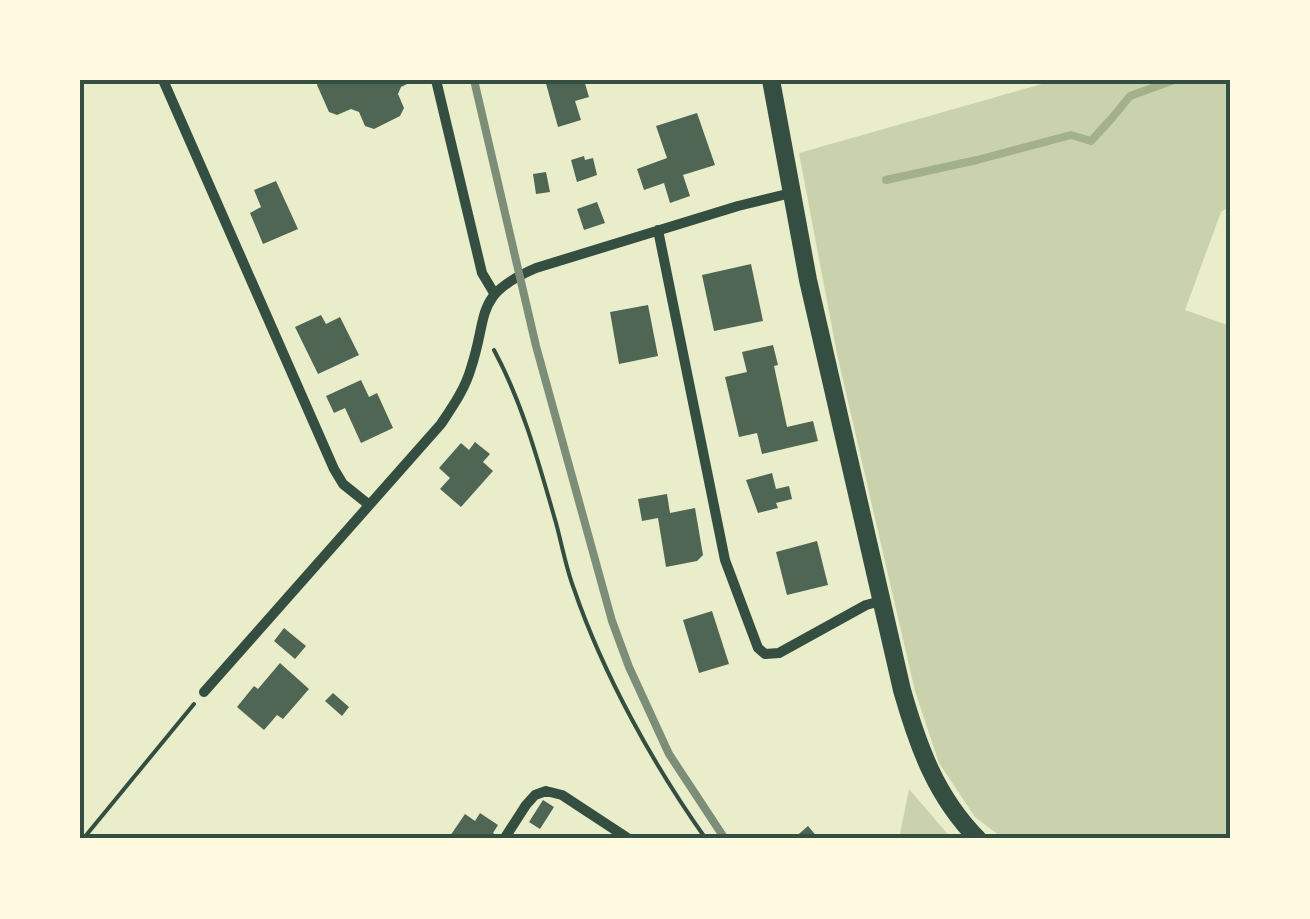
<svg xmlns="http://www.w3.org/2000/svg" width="1310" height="919" viewBox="0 0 1310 919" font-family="Arial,sans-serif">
<rect width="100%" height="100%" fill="#e9edc9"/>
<!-- green -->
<path fill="#cad2ad" d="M 1056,80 L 1230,80 L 1230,206 L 1221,212 L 1185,310 L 1230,326 L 1230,839 L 1004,839 L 975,817 L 939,763 L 915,691 L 837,354 L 799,153 Z
M 909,789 L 952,839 L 899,839 Z"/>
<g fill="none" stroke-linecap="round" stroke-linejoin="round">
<!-- stream -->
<path stroke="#a3b18a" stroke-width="8" d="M 886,180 L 977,160 L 1071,135 L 1091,141 L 1112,118 L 1130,96 L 1174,80"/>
</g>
<!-- building -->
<path fill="#4f6655" d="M 319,80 L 415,80 L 401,87 L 398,94 L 404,108 L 400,116 L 374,129 L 365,126 L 359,112 L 351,109 L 337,115 L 329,112 L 317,85 Z
M 545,80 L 584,80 L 589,97 L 575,101 L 581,120 L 558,127 Z
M 697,113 L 715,165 L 683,175 L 690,196 L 670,203 L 664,183 L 644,190 L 637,169 L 667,158 L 656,126 Z
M 584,156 L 585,160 L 593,158 L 597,175 L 577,182 L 571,160 Z
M 546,172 L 550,192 L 536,194 L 533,174 Z
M 276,181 L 298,229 L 263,244 L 250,213 L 261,207 L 254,190 Z
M 597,202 L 605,223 L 584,230 L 577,209 Z
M 751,264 L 763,321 L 714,331 L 702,275 Z
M 648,305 L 658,356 L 619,364 L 610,312 Z
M 321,315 L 326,324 L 340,317 L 359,355 L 318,374 L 295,327 Z
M 773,345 L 778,365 L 774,366 L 787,427 L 813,421 L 818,441 L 762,454 L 757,433 L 739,437 L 725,377 L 747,372 L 742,352 Z
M 361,380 L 369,397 L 377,393 L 393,428 L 361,443 L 345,408 L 334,413 L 326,396 Z
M 475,442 L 490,454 L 483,462 L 493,471 L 461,507 L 440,489 L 450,478 L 439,468 L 461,443 L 469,450 Z
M 772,473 L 776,489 L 789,486 L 792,499 L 776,503 L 778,508 L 758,513 L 746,480 Z
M 667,494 L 670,513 L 695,508 L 703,555 L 697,561 L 666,567 L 658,518 L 642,521 L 638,499 Z
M 817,541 L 828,585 L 787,595 L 776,552 Z
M 712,611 L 729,664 L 699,673 L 683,620 Z
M 284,628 L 306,646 L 295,659 L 274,641 Z
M 280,663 L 309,689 L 283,719 L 277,715 L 264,730 L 237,707 L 254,686 L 258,689 Z
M 333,693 L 349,707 L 342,716 L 325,701 Z
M 543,800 L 554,807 L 540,829 L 529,822 Z
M 480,813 L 498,825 L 493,833 L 502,839 L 448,839 L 465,814 L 475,821 Z
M 808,826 L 819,839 L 793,839 Z"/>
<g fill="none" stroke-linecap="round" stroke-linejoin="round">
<!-- path -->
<path stroke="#344e41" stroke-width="4" d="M 494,350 C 523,404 539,464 556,523 C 562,545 566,568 574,589 C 603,674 654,766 706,839
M 83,839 L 194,704"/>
<!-- minor -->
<path stroke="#344e41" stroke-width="10" d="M 163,80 L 334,469 L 343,484 L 368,504
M 436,80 L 482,273 L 494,293
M 658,230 L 725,560 L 758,648 L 765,654 L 779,653 L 866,605 L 881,601
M 204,692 L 441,424 C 453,406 465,389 471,368 C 489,314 473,295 536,268 L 738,206 L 791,193
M 506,836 L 526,805 L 535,795 L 546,791 L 562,795 L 629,839"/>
<!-- tertiary -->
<path stroke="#344e41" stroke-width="18" d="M 771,80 L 808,280 L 902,690 C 918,746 936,797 978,839"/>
<!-- rail -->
<path stroke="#7c8e77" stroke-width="8" d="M 474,80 L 536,346 L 612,621 L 629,667 L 669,754 L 725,839"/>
</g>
<!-- border -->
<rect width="1310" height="919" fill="none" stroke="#fefae0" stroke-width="165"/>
<rect x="82" y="82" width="1146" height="754" fill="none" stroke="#344e41" stroke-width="4"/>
</svg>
